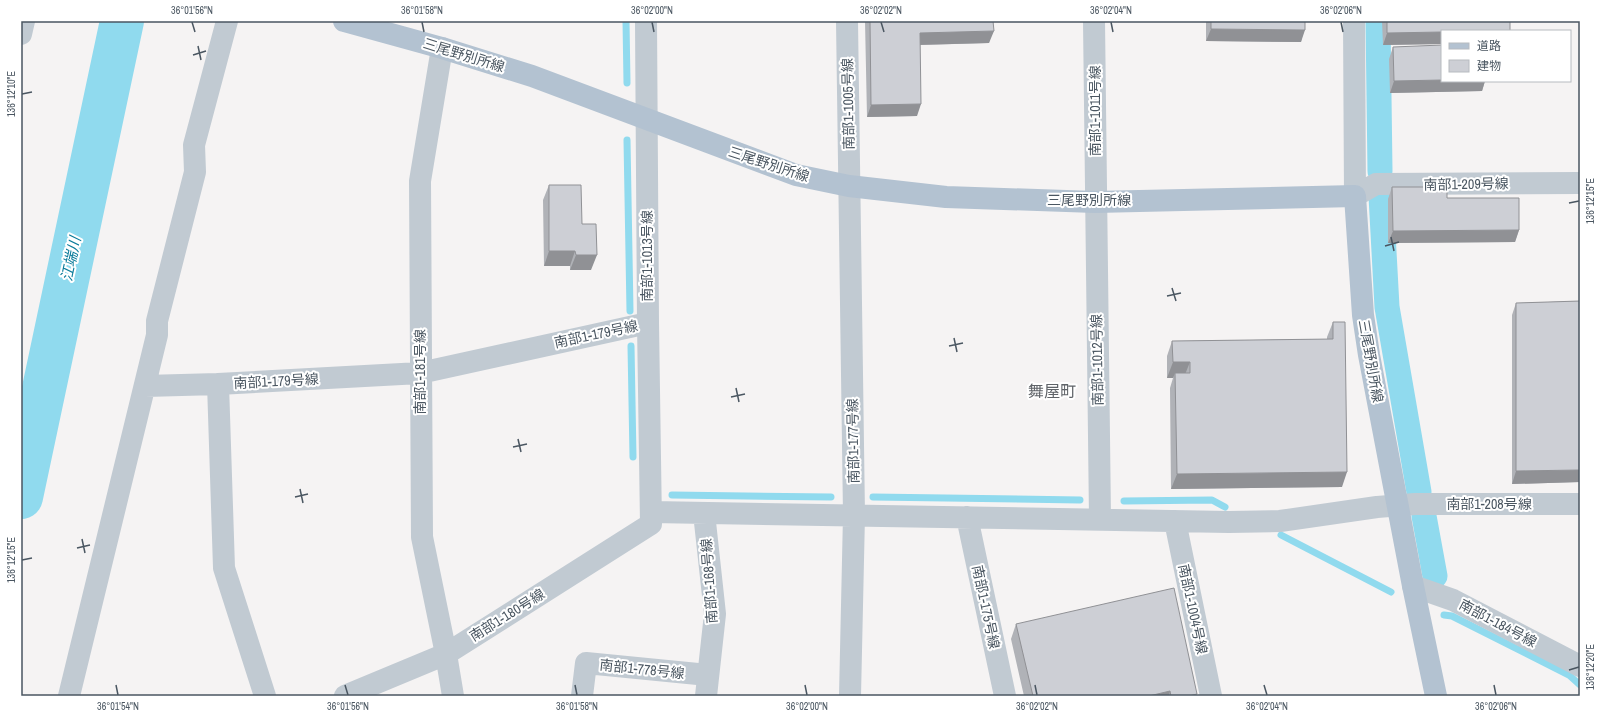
<svg xmlns="http://www.w3.org/2000/svg" width="1601" height="717" viewBox="0 0 1601 717" font-family="'Archivo Narrow','Noto Sans JP',sans-serif">
<rect width="100%" height="100%" fill="#f5f3f3"/>
<g fill="none" stroke-linecap="round" stroke-linejoin="round">
<!-- stream -->
<path stroke="#90daee" stroke-width="7" d="M 626,21 L 627,83
M 627,140 L 630,311
M 631,346 L 633,457
M 672,495 L 831,497
M 873,497 L 1080,500
M 1124,501 L 1212,500 L 1225,507
M 1281,535 L 1391,592
M 1444,615 L 1452,616 L 1569,675 L 1580,685"/>
<!-- canal -->
<path stroke="#90daee" stroke-width="25" d="M 1378,21 L 1380,171
M 1381,196 L 1387,307 L 1419,492
M 1424,516 L 1435,576"/>
<!-- river -->
<path stroke="#90daee" stroke-width="44" d="M 21,497 L 122,21"/>
<!-- minor -->
<path stroke="#c1cad2" stroke-width="22" d="M 847,21 L 854,515 L 850,696
M 1094,21 L 1100,519
M 1354,21 L 1355,196 L 1376,184 L 1580,183
M 21,34 L 24,21
M 442,48 L 420,181 L 422,537 L 446,654 L 453,696
M 145,386 L 218,384
M 652,512 L 1229,522 L 1280,521 L 1377,507 L 1415,504 L 1580,504
M 704,513 L 715,614 L 706,696
M 967,517 L 1005,696
M 1175,521 L 1211,696
M 1413,586 L 1453,600 L 1580,666
M 69,696 L 157,335 L 157,321 L 195,172 L 194,145 L 227,21
M 265,696 L 224,568 L 218,384 L 420,373 L 648,323
M 345,696 L 446,654 L 651,524 L 648,323 L 646,21
M 582,696 L 586,663 L 708,675"/>
<!-- major -->
<path stroke="#b3c2d1" stroke-width="22" d="M 344,21 L 442,48 L 532,76 L 796,175 L 849,186 L 946,197 L 1095,202 L 1355,196 L 1363,315 L 1369,355 L 1413,586 L 1436,696"/>
</g>
<!-- wall -->
<path fill="#b0b2b7" d="M 865,21 L 993,21 L 989,43 L 920,45 L 917,116 L 867,117 Z
M 1206,21 L 1305,21 L 1301,42 L 1206,41 Z
M 1382,21 L 1510,21 L 1442,31 L 1442,44 L 1383,45 Z
M 1393,47 L 1442,81 L 1485,81 L 1482,91 L 1390,93 L 1389,59 Z
M 549,185 L 582,224 L 591,270 L 570,270 L 570,266 L 544,266 L 543,200 Z
M 1392,187 L 1447,198 L 1519,230 L 1515,242 L 1388,243 L 1388,199 Z
M 1580,301 L 1580,482 L 1512,484 L 1512,315 L 1516,303 Z
M 1333,322 L 1342,487 L 1171,489 L 1170,388 L 1173,378 L 1167,378 L 1167,356 L 1172,341 L 1327,339 L 1327,337 Z
M 1016,624 L 1197,696 L 1024,696 L 1011,639 Z"/>
<!-- shaded-wall -->
<path fill="#909195" d="M 1211,29 L 1305,30 L 1301,42 L 1206,41 Z
M 994,31 L 989,43 L 915,45 L 920,33 Z
M 1442,32 L 1442,44 L 1383,45 L 1387,33 Z
M 1442,80 L 1442,81 L 1485,81 L 1482,91 L 1390,93 L 1394,81 Z
M 921,104 L 917,116 L 867,117 L 871,105 Z
M 1519,230 L 1515,242 L 1388,243 L 1393,231 Z
M 549,251 L 575,251 L 570,266 L 544,266 Z
M 576,255 L 597,255 L 591,270 L 570,270 Z
M 1173,362 L 1190,362 L 1184,377 L 1175,373 L 1173,378 L 1167,378 Z
M 1580,470 L 1580,482 L 1512,484 L 1516,471 Z
M 1347,472 L 1342,487 L 1171,489 L 1177,474 Z
M 1170,691 L 1169,696 L 1149,696 Z"/>
<!-- building -->
<path fill="#cdcfd5" stroke="#909195" d="M 870,21 L 993,21 L 994,31 L 920,33 L 921,104 L 871,105 Z
M 1211,21 L 1305,21 L 1305,30 L 1211,29 Z
M 1387,21 L 1510,21 L 1510,31 L 1442,31 L 1442,32 L 1387,33 Z
M 1442,45 L 1442,80 L 1394,81 L 1393,47 Z
M 549,185 L 581,185 L 582,224 L 596,224 L 597,255 L 576,255 L 575,251 L 549,251 Z
M 1392,187 L 1447,187 L 1447,198 L 1519,198 L 1519,230 L 1393,231 Z
M 1580,301 L 1580,470 L 1516,471 L 1516,303 Z
M 1333,322 L 1345,322 L 1347,472 L 1177,474 L 1175,373 L 1190,373 L 1190,362 L 1173,362 L 1172,341 L 1333,339 Z
M 1174,588 L 1197,694 L 1189,696 L 1171,696 L 1170,691 L 1149,696 L 1033,696 L 1016,624 Z"/>
<!-- ticks -->
<path fill="none" stroke="#4a5661" stroke-width="1.5" d="M 192,22 L 195,32M 422,22 L 424,32M 652,22 L 654,32M 881,22 L 884,32M 1111,22 L 1113,32M 1341,22 L 1343,32M 198,46 L 201,60M 193,55 L 206,51M 22,94 L 32,92M 1569,203 L 1579,201M 1391,237 L 1394,251M 1385,246 L 1399,242M 1172,288 L 1176,301M 1167,296 L 1181,293M 954,338 L 957,352M 949,346 L 963,343M 736,388 L 739,402M 731,397 L 745,394M 518,439 L 521,452M 513,447 L 527,444M 300,489 L 303,503M 295,497 L 308,494M 82,539 L 85,553M 77,548 L 90,545M 22,560 L 32,558M 1569,670 L 1579,667M 116,685 L 118,695M 345,685 L 348,695M 575,685 L 577,695M 805,685 L 807,695M 1035,685 L 1037,695M 1264,685 L 1267,695M 1494,685 L 1496,695"/>
<g text-anchor="middle" stroke-width="4" stroke-linejoin="round" paint-order="stroke">
<!-- street labels -->
<g font-size="14" fill="#4a5661" stroke="#fff">
<text transform="translate(464 55) rotate(17)" y="5">三尾野別所線</text>
<text transform="translate(848 104) rotate(-91)" y="5">南部1-1005号線</text>
<text transform="translate(1095 111) rotate(-90)" y="5">南部1-1011号線</text>
<text transform="translate(769 164) rotate(18)" y="5">三尾野別所線</text>
<text transform="translate(1466 184) rotate(-1)" y="5">南部1-209号線</text>
<text x="1089" y="205">三尾野別所線</text>
<text transform="translate(647 256) rotate(-90)" y="5">南部1-1013号線</text>
<text transform="translate(596 334) rotate(-12)" y="5">南部1-179号線</text>
<text transform="translate(1097 360) rotate(-91)" y="5">南部1-1012号線</text>
<text transform="translate(1371 361) rotate(80)" y="5">三尾野別所線</text>
<text transform="translate(420 372) rotate(-90)" y="5">南部1-181号線</text>
<text transform="translate(276 381) rotate(-3)" y="5">南部1-179号線</text>
<text transform="translate(853 441) rotate(-91)" y="5">南部1-177号線</text>
<text x="1489" y="509">南部1-208号線</text>
<text transform="translate(709 581) rotate(-94)" y="5">南部1-168号線</text>
<text transform="translate(986 607) rotate(78)" y="5">南部1-175号線</text>
<text transform="translate(1193 609) rotate(78)" y="5">南部1-1004号線</text>
<text transform="translate(507 615) rotate(-32)" y="5">南部1-180号線</text>
<text transform="translate(1498 623) rotate(28)" y="5">南部1-184号線</text>
<text transform="translate(642 669) rotate(6)" y="5">南部1-778号線</text>
</g>
<!-- water labels -->
<g font-size="15" font-style="italic" fill="#0c7c9b" stroke="#fff">
<text transform="translate(71 259) rotate(-78)" y="5">江端川</text>
</g>
<!-- quarter labels -->
<g font-size="16" fill="#5f6368" stroke="#fff">
<text x="1052" y="397">舞屋町</text>
</g>
</g>
<!-- border -->
<rect width="1601" height="717" fill="none" stroke="#ffffff" stroke-width="44"/>
<!-- legend -->
<rect x="1441" y="30" width="130" height="52" fill="#ffffff" stroke="#b7bbc0"/>
<rect x="1449" y="43" width="20" height="6" fill="#b3c2d1" stroke="#b7bbc0"/>
<text x="1477" y="50" font-size="12" fill="#4a5661">道路</text>
<rect x="1449" y="60" width="20" height="12" fill="#cdcfd5" stroke="#b7bbc0"/>
<text x="1477" y="70" font-size="12" fill="#4a5661">建物</text>
<rect x="22" y="22" width="1557" height="673" fill="none" stroke="#4a5661" stroke-width="1.5"/>
<g font-size="10" text-anchor="middle" fill="#4a5661">
<text x="192" y="14">36°01'56"N</text>
<text x="422" y="14">36°01'58"N</text>
<text x="652" y="14">36°02'00"N</text>
<text x="881" y="14">36°02'02"N</text>
<text x="1111" y="14">36°02'04"N</text>
<text x="1341" y="14">36°02'06"N</text>
<text transform="translate(11 94) rotate(-90)" y="4">136°12'10"E</text>
<text transform="translate(1590 201) rotate(-90)" y="4">136°12'15"E</text>
<text transform="translate(11 560) rotate(-90)" y="4">136°12'15"E</text>
<text transform="translate(1590 667) rotate(-90)" y="4">136°12'20"E</text>
<text x="118" y="710">36°01'54"N</text>
<text x="348" y="710">36°01'56"N</text>
<text x="577" y="710">36°01'58"N</text>
<text x="807" y="710">36°02'00"N</text>
<text x="1037" y="710">36°02'02"N</text>
<text x="1267" y="710">36°02'04"N</text>
<text x="1496" y="710">36°02'06"N</text>
</g>
</svg>
